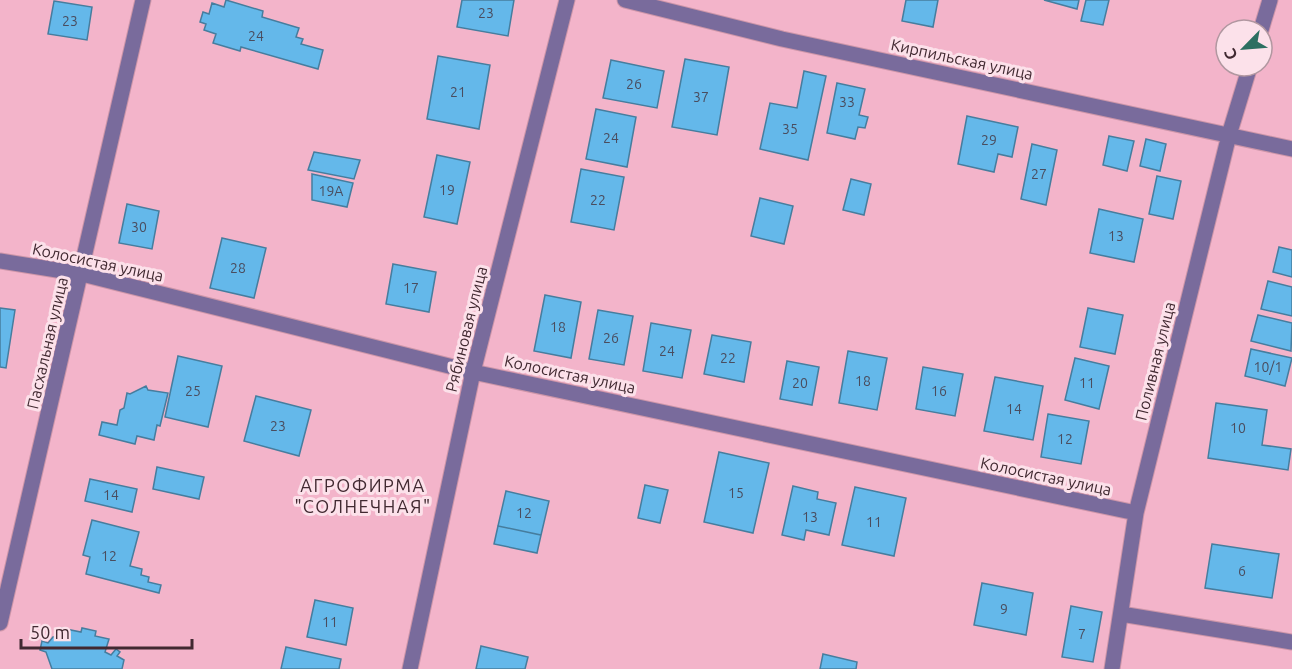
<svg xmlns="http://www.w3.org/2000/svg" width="1292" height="669" viewBox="0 0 1292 669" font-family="Ubuntu,sans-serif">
<rect width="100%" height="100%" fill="#f3b4ca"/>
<!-- building -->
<path fill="#64b8ea" stroke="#467d9e" stroke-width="1.5" d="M 226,0 L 263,11 L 262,17 L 299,28 L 296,37 L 303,39 L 301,44 L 323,50 L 318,69 L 241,47 L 240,51 L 213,43 L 216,34 L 204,30 L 206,24 L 200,22 L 203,12 L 209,14 L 212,3 L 224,7 Z
M 462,0 L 514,0 L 508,36 L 457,27 Z
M 906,0 L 938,0 L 933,27 L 902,21 Z
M 1044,0 L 1079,0 L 1077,9 Z
M 1086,0 L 1109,0 L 1103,25 L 1081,21 Z
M 54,1 L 92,7 L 87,40 L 48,34 Z
M 438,56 L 490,65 L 479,129 L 427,119 Z
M 685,59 L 729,67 L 717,135 L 672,127 Z
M 611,60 L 664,71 L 657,108 L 603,98 Z
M 804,71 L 826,76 L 808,160 L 760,149 L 770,103 L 797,108 Z
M 837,83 L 865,89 L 859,115 L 868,117 L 865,128 L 858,127 L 855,139 L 827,133 Z
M 596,109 L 636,117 L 627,167 L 586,159 Z
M 967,116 L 1018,127 L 1012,157 L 998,154 L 994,172 L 958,164 Z
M 1109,136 L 1134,141 L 1127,171 L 1103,165 Z
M 1146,139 L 1166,144 L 1160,171 L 1140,166 Z
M 1032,144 L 1057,150 L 1046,205 L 1021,199 Z
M 314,152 L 360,160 L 354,179 L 308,170 Z
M 437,155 L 470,162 L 457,224 L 424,217 Z
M 581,169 L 624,177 L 614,230 L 571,222 Z
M 312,174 L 353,183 L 347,207 L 312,200 Z
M 1157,176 L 1181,181 L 1173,219 L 1149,214 Z
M 851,179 L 871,184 L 864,215 L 843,210 Z
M 760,198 L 793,206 L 784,244 L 751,236 Z
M 127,204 L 159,211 L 152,249 L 119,243 Z
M 1099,209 L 1143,219 L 1134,262 L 1090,253 Z
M 222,238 L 266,248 L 254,298 L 210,288 Z
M 1279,247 L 1292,250 L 1292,277 L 1273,272 Z
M 393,264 L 436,272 L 429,312 L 386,304 Z
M 1268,281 L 1292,287 L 1292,316 L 1261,309 Z
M 545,295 L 581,302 L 571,358 L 534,351 Z
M 0,308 L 15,310 L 6,368 L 0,367 Z
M 1088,308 L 1123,315 L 1115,354 L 1080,347 Z
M 598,310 L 633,316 L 624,365 L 589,359 Z
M 1258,315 L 1292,323 L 1291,351 L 1251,341 Z
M 651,323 L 691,330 L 682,378 L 643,371 Z
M 712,335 L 751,342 L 744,382 L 704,374 Z
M 1251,349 L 1292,358 L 1285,386 L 1245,376 Z
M 848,351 L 887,358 L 877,410 L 839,403 Z
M 178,356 L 222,366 L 208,427 L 165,417 Z
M 1075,358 L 1109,366 L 1099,409 L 1065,400 Z
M 787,361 L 819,367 L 812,405 L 780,399 Z
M 923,367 L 963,374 L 955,416 L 916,409 Z
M 995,377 L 1043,386 L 1033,440 L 984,431 Z
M 146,386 L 148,390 L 168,393 L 160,426 L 157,425 L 154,440 L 137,436 L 135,444 L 99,435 L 102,422 L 117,425 L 120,410 L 124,408 L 127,393 L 130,394 Z
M 256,396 L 311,410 L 299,456 L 244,441 Z
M 1216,403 L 1267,410 L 1262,445 L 1291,449 L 1288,470 L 1208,458 Z
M 1048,414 L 1089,421 L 1081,464 L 1041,457 Z
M 719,452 L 769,463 L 753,533 L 704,522 Z
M 157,467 L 204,477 L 199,499 L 153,489 Z
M 90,479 L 137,489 L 132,512 L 85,501 Z
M 645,485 L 668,490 L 660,523 L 638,518 Z
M 793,486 L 818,492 L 817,499 L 836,503 L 829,535 L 806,530 L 804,540 L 782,535 Z
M 855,487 L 906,498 L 894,556 L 842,545 Z
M 506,491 L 549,501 L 541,535 L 498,526 Z
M 92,520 L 139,532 L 130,566 L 142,569 L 141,575 L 149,577 L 148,582 L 161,585 L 159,593 L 86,574 L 90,557 L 83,555 Z
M 498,526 L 541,535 L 537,553 L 494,544 Z
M 1212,544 L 1279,554 L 1272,598 L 1205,588 Z
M 982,583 L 1033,593 L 1026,635 L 974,625 Z
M 315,600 L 353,608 L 346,645 L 307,637 Z
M 1071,606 L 1102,612 L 1093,662 L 1062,657 Z
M 61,628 L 81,632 L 82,628 L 96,631 L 95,636 L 109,639 L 105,652 L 111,655 L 116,649 L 120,652 L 117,656 L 124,660 L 122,669 L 52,669 L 46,652 L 40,650 L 42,641 L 48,643 L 53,637 L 59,636 Z
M 481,646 L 528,657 L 525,669 L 476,669 Z
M 286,647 L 341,659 L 339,669 L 281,669 Z
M 823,654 L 857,662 L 856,669 L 820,669 Z"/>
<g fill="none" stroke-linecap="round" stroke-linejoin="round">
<!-- minor casing -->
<g stroke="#cc95a8" stroke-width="17">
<path id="minor" d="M 625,0 L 782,39 L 1292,149
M 1261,30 L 1270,0
M 0,261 L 82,274 L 473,372 L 1136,513
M 1121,614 L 1292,642
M 0,623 L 143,0
M 410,669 L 473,372 L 567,0
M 1112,669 L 1136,513 L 1229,135 L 1250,66"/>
</g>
<!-- minor -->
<use href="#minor" stroke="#796b9c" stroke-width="15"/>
</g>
<g text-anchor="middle" stroke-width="6" stroke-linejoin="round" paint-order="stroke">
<!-- number labels -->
<g font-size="14" fill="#4a4d5f">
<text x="486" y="18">23</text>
<text x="70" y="26">23</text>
<text x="256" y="41">24</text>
<text x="634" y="89">26</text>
<text x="458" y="97">21</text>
<text x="701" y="102">37</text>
<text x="847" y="107">33</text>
<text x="790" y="134">35</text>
<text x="611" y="143">24</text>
<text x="989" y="145">29</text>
<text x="1039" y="179">27</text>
<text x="447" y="195">19</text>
<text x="331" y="196">19А</text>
<text x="598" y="205">22</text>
<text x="139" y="232">30</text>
<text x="1116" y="241">13</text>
<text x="238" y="273">28</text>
<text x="411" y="293">17</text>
<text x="558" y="332">18</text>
<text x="611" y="343">26</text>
<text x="667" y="356">24</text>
<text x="728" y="363">22</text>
<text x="1268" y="372">10/1</text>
<text x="863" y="386">18</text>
<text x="800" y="388">20</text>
<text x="1087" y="388">11</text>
<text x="193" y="396">25</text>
<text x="939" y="396">16</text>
<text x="1014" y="414">14</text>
<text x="278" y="431">23</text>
<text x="1238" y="433">10</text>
<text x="1065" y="444">12</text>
<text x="736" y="498">15</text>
<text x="111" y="500">14</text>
<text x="524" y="518">12</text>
<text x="810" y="522">13</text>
<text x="874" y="527">11</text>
<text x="109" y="561">12</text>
<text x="1242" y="576">6</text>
<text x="1004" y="614">9</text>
<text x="330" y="627">11</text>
<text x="1082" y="639">7</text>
</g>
<!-- street labels -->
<g font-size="16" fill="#412931" stroke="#fce1ea">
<text transform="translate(962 59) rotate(12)" y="6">Кирпильская улица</text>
<text transform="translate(98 262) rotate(12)" y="6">Колосистая улица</text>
<text transform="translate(466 329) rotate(-76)" y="6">Рябиновая улица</text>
<text transform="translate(47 343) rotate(-77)" y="6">Пасхальная улица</text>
<text transform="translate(1155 361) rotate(-76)" y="6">Поливная улица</text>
<text transform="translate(570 374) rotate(12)" y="6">Колосистая улица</text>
<text transform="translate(1046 476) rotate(12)" y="6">Колосистая улица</text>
</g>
<!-- neighbourhood labels -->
<g font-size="18" letter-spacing="1.5" fill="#412931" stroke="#fce1ea">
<text x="363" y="492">АГРОФИРМА<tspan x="363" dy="21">"СОЛНЕЧНАЯ"</tspan></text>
</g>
</g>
<!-- north arrow -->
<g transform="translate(1244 48) rotate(245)"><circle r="28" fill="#fce1ea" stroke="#b197a0" stroke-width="1.5"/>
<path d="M0-4.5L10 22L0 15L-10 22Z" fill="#2c6f61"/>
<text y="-9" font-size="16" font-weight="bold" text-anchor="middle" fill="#412931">С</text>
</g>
<!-- scale -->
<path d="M21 639v9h171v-9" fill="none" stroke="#412931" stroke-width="3"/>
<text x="30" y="639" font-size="18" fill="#412931" stroke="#fce1ea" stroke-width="4.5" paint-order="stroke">50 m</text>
</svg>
